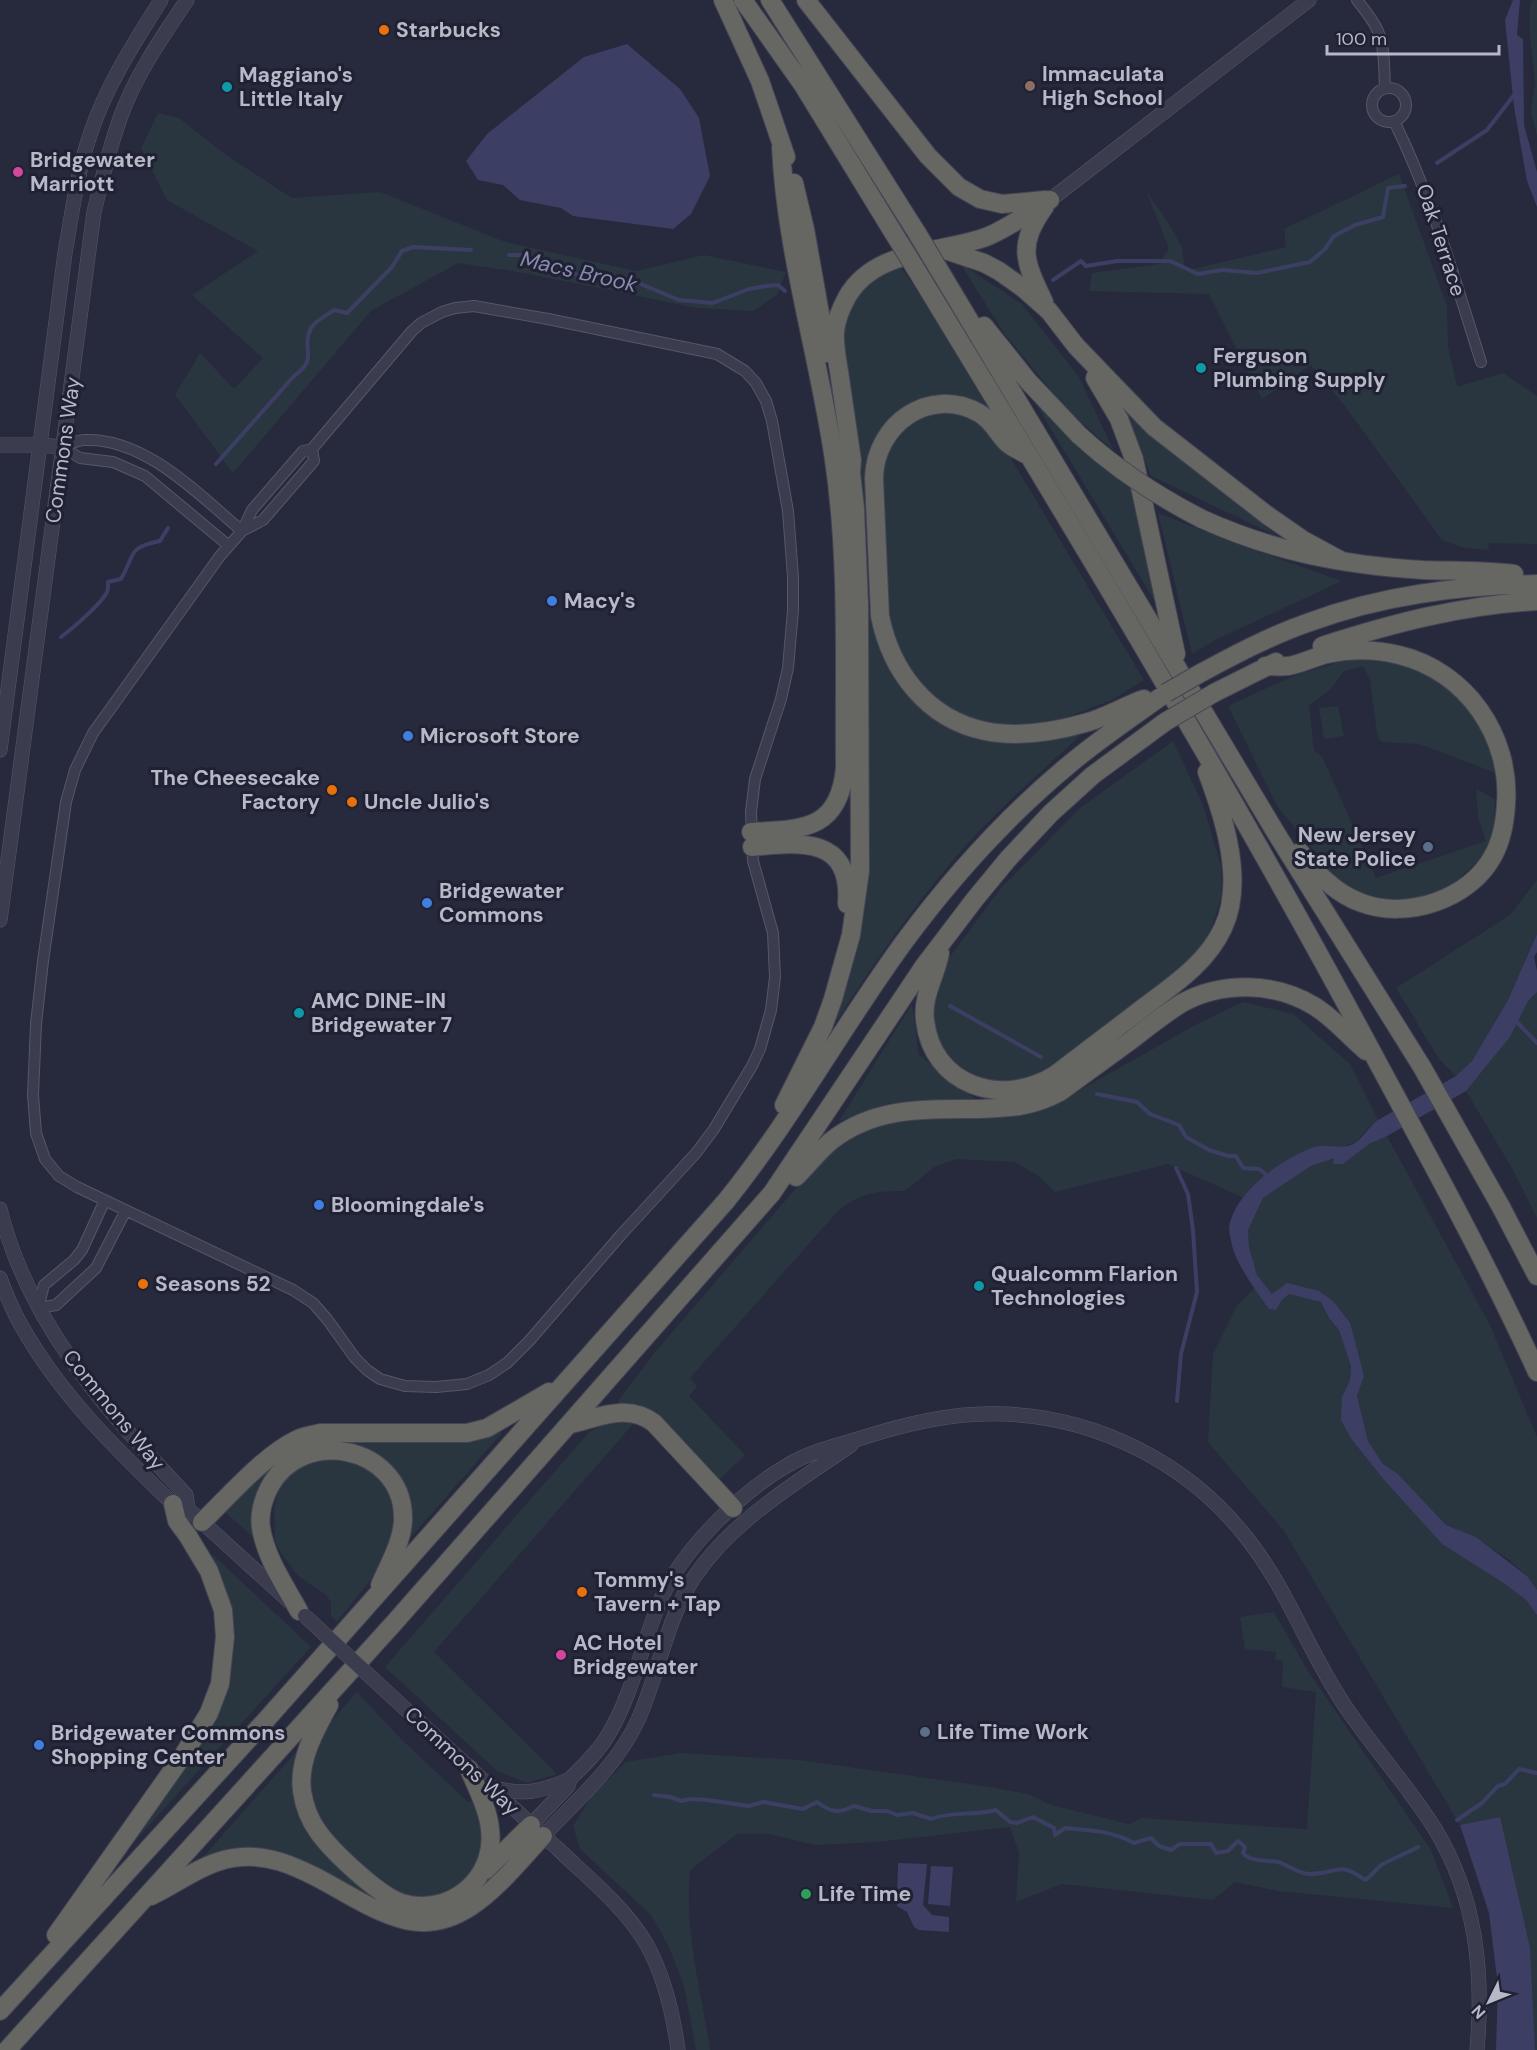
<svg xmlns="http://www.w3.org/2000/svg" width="1537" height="2050" viewBox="0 0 1537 2050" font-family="'DM Sans',sans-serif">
<rect width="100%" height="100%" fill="#27293d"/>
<!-- green -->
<path fill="#2a363f" d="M 1532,0 L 1537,0 L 1537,136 L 1531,113 L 1535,81 L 1530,36 L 1530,8 Z
M 158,113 L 179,118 L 226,155 L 292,198 L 380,192 L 505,242 L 636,271 L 704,255 L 786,272 L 777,295 L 753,311 L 697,308 L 525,273 L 458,263 L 371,311 L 233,473 L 175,395 L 200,353 L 234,389 L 263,358 L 192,295 L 258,251 L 167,200 L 141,148 Z
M 1399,174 L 1447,306 L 1448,346 L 1457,387 L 1503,373 L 1537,396 L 1537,544 L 1489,543 L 1488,550 L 1461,547 L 1442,540 L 1345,406 L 1311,365 L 1262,399 L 1209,294 L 1089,291 L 1092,273 L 1159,264 L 1169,248 L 1146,191 L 1166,219 L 1182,247 L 1185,271 L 1286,247 L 1284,229 Z
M 960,263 L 1022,304 L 1079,377 L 1114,451 L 1068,411 L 1004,333 Z
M 901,267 L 926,304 L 992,414 L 974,404 L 891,418 L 879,431 L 869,452 L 866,469 L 867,513 L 863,514 L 840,334 L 846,311 L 874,275 Z
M 1024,384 L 1133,488 L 1156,601 L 1155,602 Z
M 946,411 L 973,418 L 1000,440 L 1144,680 L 1112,700 L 1043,726 L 995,727 L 949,710 L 909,673 L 887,624 L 881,467 L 897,432 L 927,413 Z
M 1127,414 L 1277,536 L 1151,476 Z
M 1158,513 L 1232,542 L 1342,581 L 1215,640 L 1192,654 Z
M 866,609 L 871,609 L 875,634 L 884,657 L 908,693 L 1027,741 L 1079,734 L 1080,736 C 1035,777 989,817 950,864 C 905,917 867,974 830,1031 L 844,984 Z
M 1382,659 L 1429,673 L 1474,711 L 1497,760 L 1496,773 L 1419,744 L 1381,742 L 1377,734 L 1370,680 L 1363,666 L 1344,671 L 1331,689 L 1309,705 L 1314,751 L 1322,756 L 1376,878 L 1486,841 L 1478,817 L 1476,789 L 1495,799 L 1494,837 L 1489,851 L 1453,884 L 1419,899 L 1379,900 L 1345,887 L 1335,877 L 1277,806 L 1228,706 L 1291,677 L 1345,660 Z
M 1338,706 L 1344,736 L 1324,739 L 1319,708 Z
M 1173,741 L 1203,805 L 1221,866 L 1222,895 L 1212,926 L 1195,960 L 1078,1049 L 1034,1078 L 1013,1085 L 970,1076 L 942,1052 L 930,1008 L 937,974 L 1001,888 L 1080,808 Z
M 1537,880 L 1537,934 L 1508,1000 L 1472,1061 L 1456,1076 L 1439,1059 L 1396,988 L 1510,915 Z
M 1537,992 L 1537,1218 L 1513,1170 L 1466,1091 L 1510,1037 L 1528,1001 Z
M 1243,1002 L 1293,1014 L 1350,1064 L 1378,1120 L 1369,1127 L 1356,1142 L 1341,1147 L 1318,1146 L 1247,1192 L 1244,1198 L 1168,1164 L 1055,1192 L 1039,1176 L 1014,1162 L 956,1159 L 934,1167 L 905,1191 C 877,1191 863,1192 839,1210 L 690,1378 L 696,1385 L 696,1388 L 689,1396 L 745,1455 L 717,1482 L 637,1405 L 619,1403 L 618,1401 L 656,1351 L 821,1159 L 847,1137 L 881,1121 L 924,1117 L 1023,1115 L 1057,1103 L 1199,1023 Z
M 912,1004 L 919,1055 L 977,1100 L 891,1103 L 839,1121 Z
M 1387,1136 L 1490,1325 L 1537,1437 L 1537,1590 L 1527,1576 L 1509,1560 L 1476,1537 L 1446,1525 L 1398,1474 L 1383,1464 L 1368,1441 L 1357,1396 L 1364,1376 L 1319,1291 L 1272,1294 L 1257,1275 L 1249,1247 L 1248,1229 L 1263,1198 L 1311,1166 L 1334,1157 L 1343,1164 L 1369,1144 Z
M 1255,1288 L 1269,1309 L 1276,1310 L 1282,1300 L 1289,1294 L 1321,1302 L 1329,1318 L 1339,1330 L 1351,1366 L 1350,1380 L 1342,1397 L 1352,1440 L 1384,1480 L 1442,1544 L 1505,1584 L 1526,1600 L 1537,1615 L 1537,2050 L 1535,2050 L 1499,1817 L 1460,1825 L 1284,1531 L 1208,1442 L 1213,1354 L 1237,1305 Z
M 612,1420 L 634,1423 L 434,1652 L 557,1774 L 527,1783 L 497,1771 L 385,1667 L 589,1432 Z
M 500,1432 L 501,1434 L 406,1543 L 408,1513 L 373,1455 L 292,1454 L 254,1538 L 225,1512 C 247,1490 278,1452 308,1442 C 320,1438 350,1440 363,1441 C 410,1442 455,1445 500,1432 Z
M 314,1458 L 353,1460 L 385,1483 L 395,1507 L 395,1537 L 379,1569 L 337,1622 L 331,1616 L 331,1602 L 326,1595 L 298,1576 L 281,1553 L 275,1542 L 274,1508 L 281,1481 Z
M 212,1554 L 311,1647 L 122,1855 L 207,1734 L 231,1631 Z
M 1274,1612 L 1308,1671 L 1431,1850 L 1453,1908 L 1278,1891 L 1235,1882 L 1213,1900 L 1062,1884 L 1016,1902 L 1019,1853 L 1010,1827 L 877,1842 L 815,1845 L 769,1834 L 737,1834 L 690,1870 C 684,1931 701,1990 710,2050 L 696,2050 L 684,1986 L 669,1947 L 651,1915 L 580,1849 L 573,1826 L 592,1796 L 626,1762 L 681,1753 L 799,1760 L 984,1786 L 1028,1794 L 1051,1805 L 1129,1824 L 1142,1818 L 1307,1829 L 1316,1692 L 1282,1687 L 1283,1661 L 1275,1660 L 1276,1652 L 1245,1649 L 1240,1617 Z
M 357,1692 L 400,1738 L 468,1802 L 474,1800 L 480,1810 L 484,1854 L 468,1881 L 437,1898 L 404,1897 L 370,1875 L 322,1829 L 311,1802 L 307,1771 L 319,1735 Z
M 303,1744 L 297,1800 L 388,1909 C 353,1890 293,1849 254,1848 C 238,1848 220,1855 204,1858 L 203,1857 Z"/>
<!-- water -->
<path fill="#3c3f63" d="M 1513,0 L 1520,0 L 1517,35 L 1523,39 L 1524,125 L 1537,172 L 1537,207 L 1527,181 L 1514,107 L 1505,20 Z
M 627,44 L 680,89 L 699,118 L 710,176 L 691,214 L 673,229 L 573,216 L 561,208 L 520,200 L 503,185 L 478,180 L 466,161 L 487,134 L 584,57 Z
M 1537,934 L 1537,952 L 1534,957 L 1537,971 L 1537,992 L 1528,1001 L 1510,1037 L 1466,1091 L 1387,1136 L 1369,1144 L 1343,1164 L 1333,1164 L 1334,1158 L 1311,1166 L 1263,1198 L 1248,1230 L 1249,1247 L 1257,1275 L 1272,1294 L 1287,1283 L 1319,1291 L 1334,1302 L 1350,1323 L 1364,1376 L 1357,1396 L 1368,1441 L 1383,1464 L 1398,1474 L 1446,1525 L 1476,1537 L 1527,1576 L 1537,1590 L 1537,1615 L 1526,1600 L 1505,1584 L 1442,1544 L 1384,1480 L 1352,1440 L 1341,1420 L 1342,1397 L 1350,1380 L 1351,1366 L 1339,1330 L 1329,1318 L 1321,1302 L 1289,1294 L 1282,1300 L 1276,1310 L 1269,1309 C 1258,1294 1235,1262 1232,1245 C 1231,1240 1229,1232 1229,1227 C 1236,1190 1282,1159 1314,1147 C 1327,1143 1342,1151 1355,1143 C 1363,1138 1369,1126 1378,1120 L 1456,1076 L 1472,1061 L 1508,1000 Z
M 1500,1817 L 1530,1948 L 1535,2050 L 1496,2050 L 1498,1986 L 1489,1913 L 1460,1825 Z
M 898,1863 L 927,1864 L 923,1905 L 932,1915 L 949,1917 L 949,1932 L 919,1930 L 914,1927 L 907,1912 L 897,1906 Z
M 931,1866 L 953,1867 L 950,1906 L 928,1904 Z"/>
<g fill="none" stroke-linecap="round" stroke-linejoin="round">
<!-- stream -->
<path stroke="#3c3f63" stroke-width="4" d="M 1437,163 L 1487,130 L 1514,95
M 509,255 L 521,255 L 542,259 L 571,273 L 589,278 L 624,277 L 679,300 L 713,303 L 749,289 L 766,286 L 778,285 L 785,291
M 1053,280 L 1081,261 L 1086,266 L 1117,261 L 1170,261 L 1198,274 L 1222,270 L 1257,273 L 1310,262 L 1325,249 L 1334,236 L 1355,225 L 1383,217 L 1388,188 L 1405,186
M 216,464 L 294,376 C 320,358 300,349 311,328 C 315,321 327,315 334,310 L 347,313 L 392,267 L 402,251 L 413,247 L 471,250
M 61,637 C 73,628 101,604 107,592 C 108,591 108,583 108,582 L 121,579 C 136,554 126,548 160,541 L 168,528
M 950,1006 L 1041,1057
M 1515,1020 L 1537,1043
M 1097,1094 L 1137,1102 L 1150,1114 L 1179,1125 L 1186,1137 L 1209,1150 L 1228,1156 L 1236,1156 L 1243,1168 L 1259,1169 L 1268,1176
M 1176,1168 L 1188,1194 L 1193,1230 L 1197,1292 L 1181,1354 L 1177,1401
M 654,1795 L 670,1797 L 681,1801 L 691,1799 L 707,1800 L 749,1806 L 763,1802 L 803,1809 L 817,1802 C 830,1812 839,1814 854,1806 L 872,1811 L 887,1811 L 897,1815 L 913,1813 L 931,1819 C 951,1811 974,1816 996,1810 L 1010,1822 L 1017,1823 L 1033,1817 L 1054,1828 L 1055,1835 L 1065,1828 C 1090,1830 1112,1831 1134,1843 L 1151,1838 L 1159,1846 L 1171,1850 L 1180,1844 L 1211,1844 L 1216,1853 L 1228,1851 L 1238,1841 L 1245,1847 L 1243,1853 C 1250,1862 1267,1860 1278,1862 C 1288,1865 1298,1873 1308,1874 C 1337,1875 1337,1859 1365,1880 C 1372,1876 1377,1867 1383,1864 C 1394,1858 1407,1853 1418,1847
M 1457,1820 L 1482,1803 L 1498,1786 L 1505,1784 L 1519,1769 L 1537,1773"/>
<!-- minor casing -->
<g stroke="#565768" stroke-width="12">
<path id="minor" d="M 1357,0 C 1365,10 1373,20 1378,31 C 1385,48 1384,70 1385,88
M1372 105a17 17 0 1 1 34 0a17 17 0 1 1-34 0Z
M 1394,121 C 1432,198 1455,280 1481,362
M 474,306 L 548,319 L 717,354 L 745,371 L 756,383 L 766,401 L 772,421 L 788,511 L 793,577 L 793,610 L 788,668 L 781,699 L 755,779 L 751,812 L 753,861 L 773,933 L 775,977 L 771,1010 L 760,1049 L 752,1066 L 714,1129 L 696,1153 L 620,1236 L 530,1340 L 507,1363 L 489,1375 L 467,1384 L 436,1387 L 405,1386 L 380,1379 L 367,1370 L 355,1358 L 327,1319 L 313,1303 L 293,1290 L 77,1187 L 59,1176 L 45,1159 L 36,1133 L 33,1095 L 36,1024 L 43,961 L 66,802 L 75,770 L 93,733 L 220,556 L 242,531 L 252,510 L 303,451 L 312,449 L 412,331 L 421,323 L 442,312 L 455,308 Z
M 62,447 C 69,445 77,440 84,440 C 145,437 199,495 242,531
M 62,447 L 80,458 L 113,462 L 145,476 L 229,546
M 242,531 L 263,520 L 314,461 L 312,449
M 105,1200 L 82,1250 L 74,1260 L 44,1285 L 38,1308 L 56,1305 L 96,1268 L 126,1210"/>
</g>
<!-- tertiary casing -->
<g stroke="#565768" stroke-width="15">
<path id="tertiary" d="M 1050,200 L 1309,0
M 0,445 L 40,445 L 62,447
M 0,750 L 65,253 C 72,214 77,173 90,135 C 106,86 134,43 161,0
M 0,920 L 94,212 C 102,179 110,145 122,113 C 137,73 163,36 187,0
M 0,1209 C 28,1324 107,1411 186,1495 L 188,1509
M 0,1278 C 6,1294 12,1310 21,1325 C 60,1395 116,1449 173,1504 L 188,1509 L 290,1602
M 388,1693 C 444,1745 501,1796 557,1848 C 588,1878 625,1907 647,1945 C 665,1978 673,2013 678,2050
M 491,1787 C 522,1796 541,1792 570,1779
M 531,1825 L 568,1786 L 570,1779 C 583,1766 599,1751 608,1735 C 634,1692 642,1641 662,1597 C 683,1549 743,1490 788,1465 C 810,1452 834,1446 858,1439 C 905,1424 953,1412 1003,1414 C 1097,1417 1188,1463 1246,1537 C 1288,1589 1309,1654 1347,1709 C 1375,1750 1409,1787 1435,1829 C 1476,1896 1484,1972 1477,2050
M 543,1836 C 577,1800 617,1766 638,1720 C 659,1674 666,1619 695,1576 C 733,1520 796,1483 851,1445"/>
</g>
<!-- trunk casing -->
<g stroke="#434455" stroke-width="20">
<path id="trunk" d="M 723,0 L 760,81 L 786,157
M 743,0 L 803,85 L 896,237
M 770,0 L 917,233
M 806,0 L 928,156 L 959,187 L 980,199 L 1002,204 L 1045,200
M 794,183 L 805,229 L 827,353
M 942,249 L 984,263 L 999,271 L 1023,288 L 1049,311 L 1076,346 L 1154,427 L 1267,515 L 1303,540 L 1340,560
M 914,266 C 1074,529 1234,793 1379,1065 C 1434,1167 1489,1267 1537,1372
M 938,268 L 1276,833 L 1422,1067 L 1501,1207 L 1537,1276
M 1044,302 C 1024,260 1017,246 1045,206
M 984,326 L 1028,381 L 1079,435
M 1095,378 L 1119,419 L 1134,459 L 1176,654
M 1027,455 C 1021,451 1012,448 1007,443 C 997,433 992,420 979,413 C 929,385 875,425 874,478 L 880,616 C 891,671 927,719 985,731 C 1018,738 1053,732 1085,723 C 1105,718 1124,706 1144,699
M 1202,519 C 1275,552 1343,565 1423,570 C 1453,571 1484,570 1514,574
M 1322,646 C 1393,623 1463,605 1537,601
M 1265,666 C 1272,666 1281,667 1288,666 C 1301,664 1314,657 1327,654 C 1351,649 1375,649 1399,655 C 1466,671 1511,736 1506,804 C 1505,822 1502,840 1493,856 C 1470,899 1407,920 1362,903 C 1336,894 1317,874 1300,852
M 1199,674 C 1234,655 1270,636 1307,623 C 1382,595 1458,586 1537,584
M 1214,693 L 1276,662
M 751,832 C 802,829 839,831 845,768 C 844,666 849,562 834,460 C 819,356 786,253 781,147
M 752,847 C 800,842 852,836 847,904
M 940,953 C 936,976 922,995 925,1020 C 932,1086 1002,1108 1055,1075 C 1083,1054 1111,1032 1139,1011 C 1170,987 1206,965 1223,928 C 1245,882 1224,817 1207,772
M 784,1105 L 823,1027 L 833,999 L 851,935 L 860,871 L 859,603 L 855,508 L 851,473 L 852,460 C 848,432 844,405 840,378 C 838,363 834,347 835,332 C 836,320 841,308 847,297 C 875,248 940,254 986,237 C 1009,228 1029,212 1050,200
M 796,1177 C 808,1165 818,1152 831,1141 C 874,1107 924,1109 975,1109 C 1008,1108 1030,1108 1060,1092 C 1083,1075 1107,1058 1130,1041 C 1147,1028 1164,1014 1182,1003 C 1222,981 1275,982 1314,1006 C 1334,1018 1348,1036 1366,1051
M 571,1424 C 600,1417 628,1403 654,1423 L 733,1508
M 202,1522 C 229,1496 264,1455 298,1439 C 304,1436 313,1435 320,1433 L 467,1433 L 487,1428 L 549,1392
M 299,1611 C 284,1584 266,1558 261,1528 C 259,1514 263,1500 269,1488 C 301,1426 401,1445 403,1516 C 404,1539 389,1564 380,1585
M 329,1705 C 315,1730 298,1761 302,1791 C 304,1805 310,1821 319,1833 C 333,1852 379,1896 402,1903 C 450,1917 496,1879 490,1829 C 488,1809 477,1788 469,1769
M 486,1870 L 531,1825
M 151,1896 C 181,1882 207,1859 242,1857 C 269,1855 292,1865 316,1877 C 343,1891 369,1909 398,1918 C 462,1939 505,1876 543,1836
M 56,1935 L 184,1754 L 209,1713 L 220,1684 L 225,1637 L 223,1610 L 209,1571 L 188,1536 L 177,1521 L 173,1504
M 0,2011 L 266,1720 L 726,1201 C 792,1119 842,1027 904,942 C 952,877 1008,815 1071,763 C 1101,738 1134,716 1166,693
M 7,2050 L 394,1623 L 772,1193 L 924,966 L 975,899 L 1008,859 L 1051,813 L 1093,775 L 1165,722"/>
</g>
<!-- minor -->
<use href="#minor" stroke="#3b3c4e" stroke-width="10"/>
<!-- tertiary -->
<use href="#tertiary" stroke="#3b3c4e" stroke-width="14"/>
<!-- trunk -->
<use href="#trunk" stroke="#666662" stroke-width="18"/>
<!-- tertiary-bridge casing -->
<g stroke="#565768" stroke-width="15" stroke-linecap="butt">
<path id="tertiary-bridge" d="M 305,1616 L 388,1693"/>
</g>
<!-- trunk-bridge casing -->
<g stroke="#434455" stroke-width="20" stroke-linecap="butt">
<path id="trunk-bridge" d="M 917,233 L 938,268
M 896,237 L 914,266
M 1079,435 C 1116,469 1157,496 1202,519
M 1166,693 L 1199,674
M 1165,722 L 1214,693"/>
</g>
<!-- tertiary-bridge -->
<use href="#tertiary-bridge" stroke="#3b3c4e" stroke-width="14"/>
<!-- trunk-bridge -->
<use href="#trunk-bridge" stroke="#666662" stroke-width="18"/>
</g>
<!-- markers -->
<g fill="#e8710a" stroke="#202133" stroke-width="2">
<circle cx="384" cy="30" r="6"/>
<circle cx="332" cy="790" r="6"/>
<circle cx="352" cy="802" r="6"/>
<circle cx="143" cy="1284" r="6"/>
<circle cx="582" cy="1592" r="6"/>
</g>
<circle fill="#8d6e63" stroke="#202133" stroke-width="2" cx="1030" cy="86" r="6"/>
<g fill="#0f9aa8" stroke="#202133" stroke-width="2">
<circle cx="227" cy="87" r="6"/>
<circle cx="1201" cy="368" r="6"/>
<circle cx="299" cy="1013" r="6"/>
<circle cx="979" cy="1286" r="6"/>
</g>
<g fill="#d1479c" stroke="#202133" stroke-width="2">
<circle cx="18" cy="172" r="6"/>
<circle cx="561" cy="1655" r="6"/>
</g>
<g fill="#3f7fe0" stroke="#202133" stroke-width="2">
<circle cx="552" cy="601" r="6"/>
<circle cx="408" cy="736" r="6"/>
<circle cx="427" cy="903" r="6"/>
<circle cx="319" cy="1205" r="6"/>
<circle cx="39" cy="1745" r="6"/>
</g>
<g fill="#5c6f8a" stroke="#202133" stroke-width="2">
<circle cx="1428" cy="847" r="6"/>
<circle cx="925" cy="1732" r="6"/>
</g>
<circle fill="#2e9e5b" stroke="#202133" stroke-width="2" cx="806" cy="1894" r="6"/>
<g text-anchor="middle" stroke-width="6" stroke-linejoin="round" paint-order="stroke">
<!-- poi labels -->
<g font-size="21" font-weight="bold" fill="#b7b8c8" stroke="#202133" text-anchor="start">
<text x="396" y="37">Starbucks</text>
<text x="1042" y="81">Immaculata<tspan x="1042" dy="24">High School</tspan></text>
<text x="239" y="82">Maggiano's<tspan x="239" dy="24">Little Italy</tspan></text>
<text x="30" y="167">Bridgewater<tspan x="30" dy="24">Marriott</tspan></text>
<text x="1213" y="363">Ferguson<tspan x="1213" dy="24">Plumbing Supply</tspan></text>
<text x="564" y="608">Macy's</text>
<text x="420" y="743">Microsoft Store</text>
<text x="320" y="785" text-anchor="end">The Cheesecake<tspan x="320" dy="24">Factory</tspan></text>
<text x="364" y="809">Uncle Julio's</text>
<text x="1416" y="842" text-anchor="end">New Jersey<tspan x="1416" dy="24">State Police</tspan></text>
<text x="439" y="898">Bridgewater<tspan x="439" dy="24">Commons</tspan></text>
<text x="311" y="1008">AMC DINE-IN<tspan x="311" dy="24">Bridgewater 7</tspan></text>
<text x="331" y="1212">Bloomingdale's</text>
<text x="991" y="1281">Qualcomm Flarion<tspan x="991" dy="24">Technologies</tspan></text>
<text x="155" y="1291">Seasons 52</text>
<text x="594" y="1587">Tommy's<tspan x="594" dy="24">Tavern + Tap</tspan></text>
<text x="573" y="1650">AC Hotel<tspan x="573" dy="24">Bridgewater</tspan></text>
<text x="937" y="1739">Life Time Work</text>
<text x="51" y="1740">Bridgewater Commons<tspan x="51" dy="24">Shopping Center</tspan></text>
<text x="818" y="1901">Life Time</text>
</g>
<!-- street labels -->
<g font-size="21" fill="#b7b8c8" stroke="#202133">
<text transform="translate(1441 240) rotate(72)" y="7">Oak Terrace</text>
<text transform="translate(63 450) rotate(-82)" y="7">Commons Way</text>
<text transform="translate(114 1410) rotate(51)" y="7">Commons Way</text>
<text transform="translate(462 1761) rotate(43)" y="7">Commons Way</text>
</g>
<!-- water labels -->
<g font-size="22" font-style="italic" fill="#888bb2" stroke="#202133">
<text transform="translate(579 271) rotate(13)" y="8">Macs Brook</text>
</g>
</g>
<!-- north arrow -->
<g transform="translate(1489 2002) rotate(227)" stroke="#202133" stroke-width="4.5" paint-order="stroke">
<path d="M0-4.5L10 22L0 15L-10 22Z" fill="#b7b8c8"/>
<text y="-9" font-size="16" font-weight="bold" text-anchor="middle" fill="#b7b8c8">N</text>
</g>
<!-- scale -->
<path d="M1327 45v9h172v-9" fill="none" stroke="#b7b8c8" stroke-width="3"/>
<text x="1336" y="45" font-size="18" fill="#b7b8c8" stroke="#202133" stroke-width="4.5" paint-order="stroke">100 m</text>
</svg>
